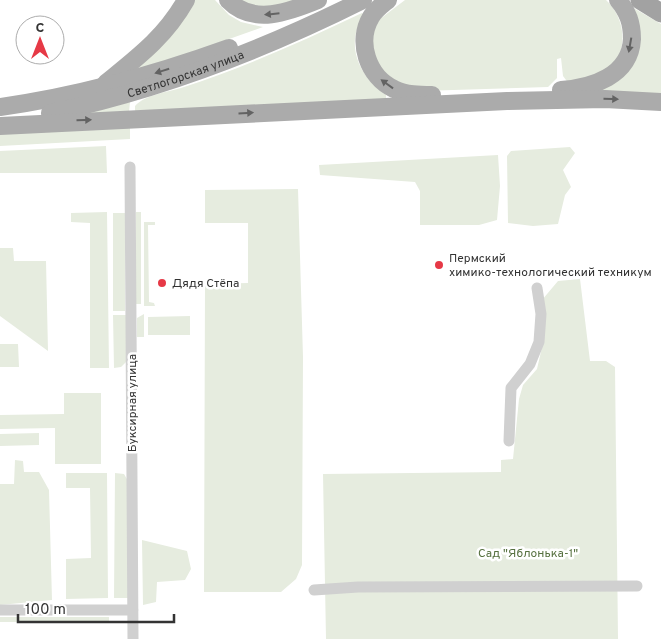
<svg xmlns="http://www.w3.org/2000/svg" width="661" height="639" viewBox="0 0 661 639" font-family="Overpass,sans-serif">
<rect width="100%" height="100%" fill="#fff"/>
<!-- green -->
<path fill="#e6ecdf" d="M 190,0 L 215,0 L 229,15 L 241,22 L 263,27 L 136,72 L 133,68 Z
M 233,0 L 307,0 L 259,12 Z
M 405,0 L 606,0 C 627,19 630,57 603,74 C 594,79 579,81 569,84 L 563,76 L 561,58 L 557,59 L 557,78 L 548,87 L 421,91 L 383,79 L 367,37 L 376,22 Z
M 625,3 L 661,24 L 661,98 L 590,93 L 626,68 Z
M 362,13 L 364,15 C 344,44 359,77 386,95 L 386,99 L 135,111 L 135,106 C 145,95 167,92 181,88 C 243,68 303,41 362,13 Z
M 130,102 L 129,112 L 76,114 Z
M 130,125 L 130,139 L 0,146 L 0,133 Z
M 106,146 L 107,173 L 0,173 L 0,151 Z
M 570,147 L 575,153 L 563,170 L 571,187 L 565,195 L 558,224 L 533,226 L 508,223 L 507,156 L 511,151 Z
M 498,155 L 500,186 L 497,220 L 479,225 L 420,225 L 420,191 L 415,182 L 320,175 L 319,165 Z
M 298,189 L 303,357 L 302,565 L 296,579 L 281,592 L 204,592 L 205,284 L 248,283 L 248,223 L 205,223 L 205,190 Z
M 107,212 L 109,368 L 90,368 L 90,223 L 71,222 L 71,213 Z
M 136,212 L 141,212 L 141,304 L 136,304 Z
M 113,213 L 125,213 L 125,311 L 113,311 Z
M 144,222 L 155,222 L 155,225 L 148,225 L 149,302 L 154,303 L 155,306 L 144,306 Z
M 0,248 L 13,248 L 14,261 L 46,261 L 48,351 L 0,316 Z
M 580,279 L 590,361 L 606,361 L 615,367 L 618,639 L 326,639 L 323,474 L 501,472 L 501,460 L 513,459 L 519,399 L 523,385 L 537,369 L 543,343 L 542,300 L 558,281 Z
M 144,314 L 144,337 L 137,337 L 137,318 Z
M 113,315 L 126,315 L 126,362 L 121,367 L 114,368 Z
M 190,316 L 190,335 L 148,335 L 148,317 Z
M 0,344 L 18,344 L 19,367 L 0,367 Z
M 64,393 L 101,393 L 101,464 L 55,464 L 55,428 L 0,429 L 0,415 L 64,414 Z
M 39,433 L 39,445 L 0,446 L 0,434 Z
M 15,460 L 23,461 L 24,472 L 39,472 L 49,490 L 52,600 L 0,605 L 0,484 L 14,484 Z
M 66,473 L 107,473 L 108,598 L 66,599 L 66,559 L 91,558 L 90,488 L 66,488 Z
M 115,473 L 124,474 L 128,481 L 128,598 L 114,598 Z
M 142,540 L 187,551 L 191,569 L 185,580 L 157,582 L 156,602 L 143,605 Z
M 0,617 L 109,617 L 109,622 L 0,622 Z"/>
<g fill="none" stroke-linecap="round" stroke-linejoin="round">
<!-- minor -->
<path stroke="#d0d0d0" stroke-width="11" d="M 130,167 L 133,639
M 509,441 L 511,388 L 530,364 L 539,342 L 541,314 L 537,288
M 314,590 L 358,587 L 637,586
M 0,610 L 133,610"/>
<!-- primary -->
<g stroke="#ababab" stroke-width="18">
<path d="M 228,0 C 253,26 289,12 318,0"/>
<path d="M 388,0 C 382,5 375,10 371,17 C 356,42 368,77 394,89 C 406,95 420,95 432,95"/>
<path d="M 106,83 C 138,57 165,37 186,0"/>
<path d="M 561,90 C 592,88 630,76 632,39 C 632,23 628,12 618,0"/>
<path d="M 0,107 C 79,96 154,75 229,48"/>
<path id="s1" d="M 50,113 C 160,90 263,50 363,0"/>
<path d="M 0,126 L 507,101 L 605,99 L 661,102"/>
</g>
<!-- trunk -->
<path stroke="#a2a2a2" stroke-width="19" d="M 640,0 L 661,13"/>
</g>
<!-- one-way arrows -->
<defs><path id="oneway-solid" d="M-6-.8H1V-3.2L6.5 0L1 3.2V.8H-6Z" transform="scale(1.25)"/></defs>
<g fill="#636363">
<use href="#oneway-solid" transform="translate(272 14) rotate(174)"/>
<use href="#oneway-solid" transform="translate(630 45) rotate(100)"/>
<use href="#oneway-solid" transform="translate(162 71) rotate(163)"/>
<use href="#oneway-solid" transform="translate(387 84) rotate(-144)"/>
<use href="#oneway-solid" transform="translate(611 99) rotate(2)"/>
<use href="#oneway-solid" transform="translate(246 113) rotate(-3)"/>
<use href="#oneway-solid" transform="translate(84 120) rotate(-2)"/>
</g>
<!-- markers -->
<g fill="#e63946" stroke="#fff" stroke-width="2">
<circle cx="439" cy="265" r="5"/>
<circle cx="162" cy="283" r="5"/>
</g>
<g text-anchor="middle" stroke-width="5" stroke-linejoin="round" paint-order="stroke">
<!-- street labels -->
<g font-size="12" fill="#333" stroke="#fff">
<text dy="4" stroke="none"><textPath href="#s1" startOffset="141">Светлогорская улица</textPath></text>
<text transform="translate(132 403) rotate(-90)" y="4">Буксирная улица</text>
</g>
<!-- poi labels -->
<g font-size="12" fill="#333" stroke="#fff" text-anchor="start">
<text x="449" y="262">Пермский<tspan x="449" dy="14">химико-технологический техникум</tspan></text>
<text x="172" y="287">Дядя Стёпа</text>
</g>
<!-- park labels -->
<g font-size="12" fill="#56703f" stroke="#fff">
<text x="528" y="557">Сад "Яблонька-1"</text>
</g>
</g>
<!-- north arrow -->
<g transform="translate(40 40)"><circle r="24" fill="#ffffff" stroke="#adadad"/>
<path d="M0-4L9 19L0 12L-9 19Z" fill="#e63946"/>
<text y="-8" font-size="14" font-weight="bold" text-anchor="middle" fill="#333333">С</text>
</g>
<!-- scale -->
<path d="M18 614v8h156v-8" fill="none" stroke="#333333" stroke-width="2.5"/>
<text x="25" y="614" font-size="15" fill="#333333" stroke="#ffffff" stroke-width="4" paint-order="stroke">100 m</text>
</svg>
